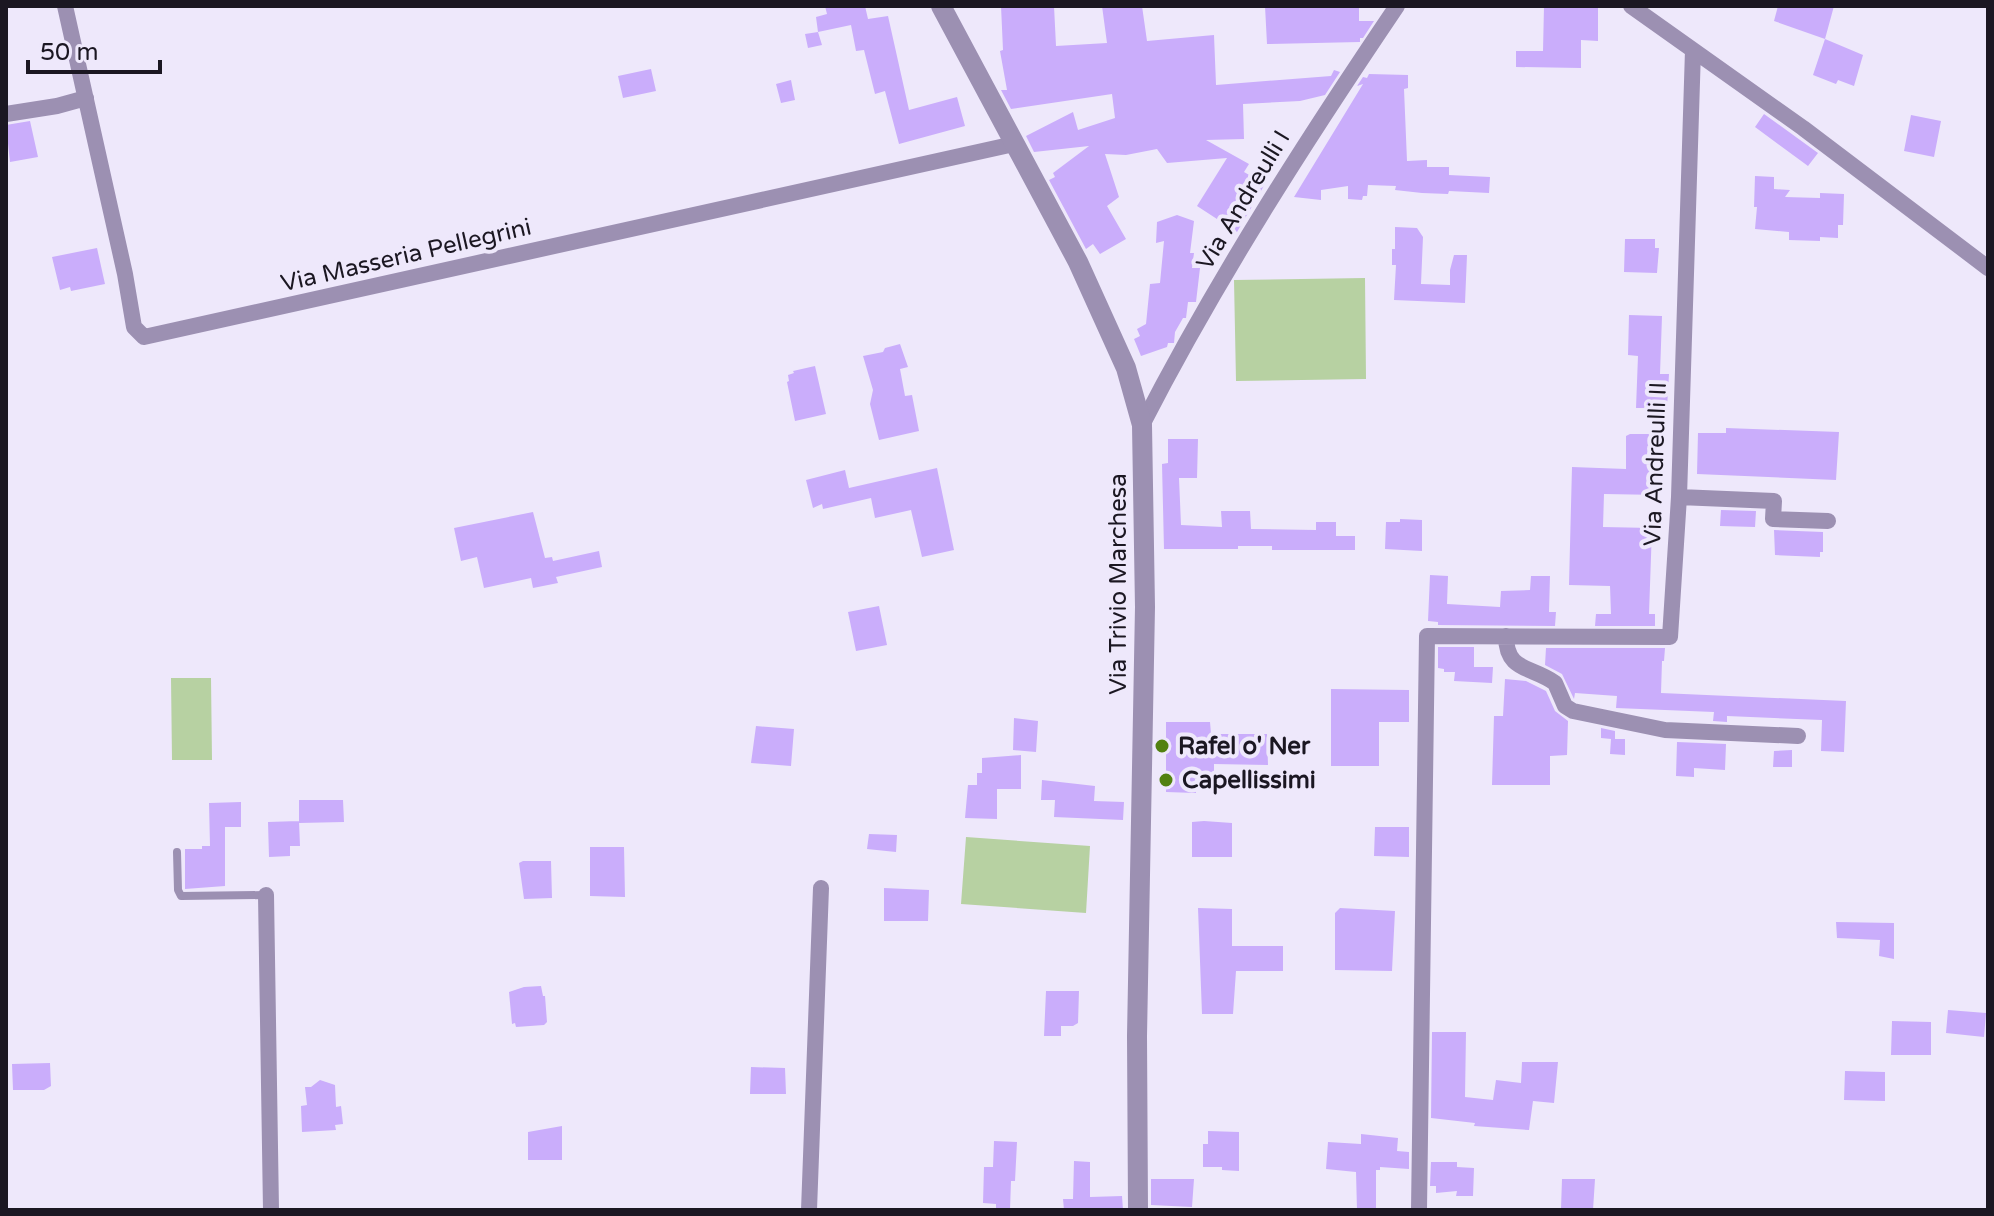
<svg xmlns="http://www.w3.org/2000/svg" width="1994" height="1216" viewBox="0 0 1994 1216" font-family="'Varela Round',sans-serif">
<rect width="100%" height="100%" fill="#eee8fb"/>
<!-- green -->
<path fill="#b7d1a2" d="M 1365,278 L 1366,379 L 1236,381 L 1234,280 Z
M 171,678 L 211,678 L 212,760 L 172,760 Z
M 966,837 L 1090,846 L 1086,913 L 961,904 Z"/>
<!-- building -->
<path fill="#caadfb" d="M 825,6 L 865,6 L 868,19 L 888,16 L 909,110 L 957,97 L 965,126 L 899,144 L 885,91 L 875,94 L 864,50 L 856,51 L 851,25 L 818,32 L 816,17 L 827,14 Z
M 1001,6 L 1054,6 L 1056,46 L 1107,43 L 1102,6 L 1142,6 L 1147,41 L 1214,35 L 1216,85 L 1331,76 L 1334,70 L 1340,72 L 1325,95 L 1300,101 L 1243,104 L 1244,139 L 1206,140 L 1249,164 L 1244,172 L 1265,184 L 1237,232 L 1197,206 L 1227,158 L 1167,163 L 1157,149 L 1126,155 L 1105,154 L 1119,197 L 1107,206 L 1126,239 L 1100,254 L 1093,244 L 1086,249 L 1049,180 L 1055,177 L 1053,173 L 1089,146 L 1034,152 L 1026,136 L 1073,112 L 1078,130 L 1115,118 L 1112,94 L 1011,109 L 1001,90 L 1007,90 L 1000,51 L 1003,50 Z
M 1265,6 L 1359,6 L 1359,21 L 1374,21 L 1363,38 L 1360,38 L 1360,42 L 1267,44 Z
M 1544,6 L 1598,7 L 1598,41 L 1581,40 L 1581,68 L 1516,67 L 1516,51 L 1543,51 Z
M 1778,6 L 1834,6 L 1825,39 L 1774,21 Z
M 818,32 L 822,45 L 808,48 L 805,34 Z
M 1825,39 L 1863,55 L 1854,86 L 1838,80 L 1836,84 L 1813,75 Z
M 651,69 L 656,91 L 623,98 L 618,76 Z
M 1369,74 L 1408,75 L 1408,88 L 1404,89 L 1407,161 L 1427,160 L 1427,167 L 1449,167 L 1449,175 L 1490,177 L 1489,193 L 1449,191 L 1448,194 L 1422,193 L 1395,190 L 1396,186 L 1368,185 L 1367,196 L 1363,196 L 1362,200 L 1348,199 L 1348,186 L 1321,190 L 1321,200 L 1294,197 L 1363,84 L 1357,86 L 1363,77 L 1367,78 Z
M 791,80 L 795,100 L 781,103 L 776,84 Z
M 1764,114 L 1818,153 L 1808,166 L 1755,127 Z
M 1911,115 L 1941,121 L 1934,157 L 1904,151 Z
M 30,121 L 38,157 L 10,162 L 6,125 Z
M 1755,176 L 1774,177 L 1774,189 L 1790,190 L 1785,197 L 1820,198 L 1820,193 L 1844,194 L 1843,225 L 1838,225 L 1838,238 L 1820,237 L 1820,241 L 1789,240 L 1789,232 L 1755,229 L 1757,207 L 1754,207 Z
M 1177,215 L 1194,221 L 1190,253 L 1194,253 L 1192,268 L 1200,268 L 1196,302 L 1188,302 L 1186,318 L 1183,318 L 1175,332 L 1174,343 L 1168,343 L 1167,347 L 1141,356 L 1134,339 L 1140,336 L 1137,329 L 1146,324 L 1150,284 L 1160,283 L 1164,241 L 1156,243 L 1157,222 Z
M 1395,227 L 1417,228 L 1423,237 L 1421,284 L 1450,285 L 1450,270 L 1454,255 L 1467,255 L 1465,303 L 1394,300 L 1396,265 L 1392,265 L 1392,249 L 1395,249 Z
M 1625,239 L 1655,239 L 1655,248 L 1659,248 L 1657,273 L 1624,272 Z
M 97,248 L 105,284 L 71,291 L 70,287 L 60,290 L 52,257 Z
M 1629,315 L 1662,316 L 1660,374 L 1669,374 L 1667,408 L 1636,408 L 1638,356 L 1628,355 Z
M 900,344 L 908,367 L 900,369 L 905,396 L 912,395 L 919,431 L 879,440 L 870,404 L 873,390 L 863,356 L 883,352 L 885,348 Z
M 815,366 L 826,414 L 795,421 L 787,382 L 789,381 L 788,375 L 794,373 L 793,371 Z
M 1726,428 L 1839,432 L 1836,480 L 1697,474 L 1698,433 L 1726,433 Z
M 1630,434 L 1662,434 L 1661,495 L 1604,494 L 1603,527 L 1652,528 L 1649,614 L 1655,614 L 1655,626 L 1595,626 L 1596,614 L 1611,614 L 1610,586 L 1569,585 L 1572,467 L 1626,469 L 1626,436 Z
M 1168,439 L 1198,439 L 1197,478 L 1179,478 L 1181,525 L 1222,527 L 1221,511 L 1250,511 L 1251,529 L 1316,530 L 1316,522 L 1336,522 L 1336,536 L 1355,536 L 1355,550 L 1272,550 L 1272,546 L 1238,546 L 1238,549 L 1164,549 L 1162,464 L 1168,463 Z
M 937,468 L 954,550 L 922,557 L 911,510 L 875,518 L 871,498 L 823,509 L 822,504 L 813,508 L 806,480 L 845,470 L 849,488 Z
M 1721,510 L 1756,511 L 1755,527 L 1720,526 Z
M 533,512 L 545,558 L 552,557 L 553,561 L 599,551 L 602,567 L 556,577 L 558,583 L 533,588 L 531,578 L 484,588 L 477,557 L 461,561 L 454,528 Z
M 1400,519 L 1422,520 L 1422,551 L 1385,549 L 1386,522 L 1400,522 Z
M 1774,530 L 1823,532 L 1823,552 L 1820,552 L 1820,557 L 1775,555 Z
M 1430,575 L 1448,576 L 1447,604 L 1500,607 L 1501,591 L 1530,590 L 1531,576 L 1550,576 L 1549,612 L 1556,612 L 1555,626 L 1438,625 L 1438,622 L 1428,621 Z
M 879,606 L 887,645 L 856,651 L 848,612 Z
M 1438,647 L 1474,647 L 1474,667 L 1493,667 L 1492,683 L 1454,681 L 1455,672 L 1444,672 L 1444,669 L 1438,668 Z
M 1546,648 L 1665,648 L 1664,661 L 1662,661 L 1661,693 L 1846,701 L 1844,752 L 1821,751 L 1822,720 L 1727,716 L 1727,722 L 1713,721 L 1714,712 L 1616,708 L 1617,696 L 1575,693 L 1574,699 L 1562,674 L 1545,665 Z
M 1505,679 L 1526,681 L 1546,691 L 1555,711 L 1568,721 L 1567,755 L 1550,756 L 1550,785 L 1492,785 L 1494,716 L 1503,716 Z
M 1331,689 L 1409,690 L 1409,722 L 1379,722 L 1379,766 L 1331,766 Z
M 1014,718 L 1038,721 L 1036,752 L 1013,750 Z
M 1166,722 L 1210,722 L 1211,734 L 1267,734 L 1268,765 L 1214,764 L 1214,779 L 1195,779 L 1196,793 L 1166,792 Z
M 756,726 L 794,729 L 791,766 L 751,763 Z
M 1601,728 L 1615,731 L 1615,739 L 1625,739 L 1625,755 L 1610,754 L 1611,739 L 1601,738 Z
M 1677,742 L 1726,744 L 1725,770 L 1694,768 L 1694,777 L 1676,776 Z
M 1792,750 L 1792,767 L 1773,767 L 1774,751 Z
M 1021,755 L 1021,789 L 997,789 L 997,819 L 965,818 L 968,785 L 977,785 L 977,773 L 982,773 L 982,758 Z
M 1042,780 L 1095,786 L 1094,801 L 1124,802 L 1123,820 L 1054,817 L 1055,800 L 1041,800 Z
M 299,800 L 343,800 L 344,822 L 299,823 Z
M 241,802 L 241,827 L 225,827 L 225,886 L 185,889 L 185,849 L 202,849 L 202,846 L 210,846 L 209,803 Z
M 299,821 L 300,846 L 290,846 L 290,856 L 269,857 L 268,822 Z
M 1204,821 L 1232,823 L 1232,857 L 1192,857 L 1192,822 Z
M 1375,827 L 1409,827 L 1409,857 L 1374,856 Z
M 869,834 L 897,835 L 896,852 L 867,849 Z
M 590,847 L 624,847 L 625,897 L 590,896 Z
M 523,861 L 551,861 L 552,898 L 524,899 L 519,863 Z
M 884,888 L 929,890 L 928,921 L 884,921 Z
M 1198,908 L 1232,909 L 1232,946 L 1283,946 L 1283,971 L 1236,971 L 1233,1014 L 1202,1014 Z
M 1340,908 L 1395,911 L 1392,971 L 1335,970 L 1335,913 Z
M 1836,922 L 1894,923 L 1894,959 L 1879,956 L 1880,940 L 1837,938 Z
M 541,986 L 543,996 L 545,996 L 547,1022 L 544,1025 L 516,1027 L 515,1023 L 512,1024 L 509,992 L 524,987 Z
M 1046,991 L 1079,991 L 1078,1023 L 1073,1026 L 1061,1026 L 1061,1036 L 1044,1036 Z
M 1948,1010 L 1986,1013 L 1984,1037 L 1946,1033 Z
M 1892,1021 L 1931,1022 L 1931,1055 L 1891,1055 Z
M 1432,1032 L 1466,1032 L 1465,1097 L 1493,1100 L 1496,1080 L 1521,1083 L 1522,1062 L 1558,1062 L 1554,1103 L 1533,1101 L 1529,1130 L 1474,1126 L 1475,1123 L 1431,1118 Z
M 50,1063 L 51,1086 L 44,1090 L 13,1090 L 12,1064 Z
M 751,1067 L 785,1068 L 786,1094 L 750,1094 Z
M 1845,1071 L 1885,1072 L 1885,1101 L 1844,1100 Z
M 320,1080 L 335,1085 L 336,1107 L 341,1106 L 343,1124 L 335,1125 L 336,1130 L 302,1132 L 301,1106 L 307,1105 L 305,1087 L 311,1087 Z
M 562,1126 L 562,1160 L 528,1160 L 528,1132 Z
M 1208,1131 L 1239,1132 L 1239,1171 L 1222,1170 L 1222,1167 L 1203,1167 L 1203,1144 L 1208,1144 Z
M 1361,1134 L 1398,1138 L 1397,1151 L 1409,1152 L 1409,1169 L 1380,1167 L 1380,1170 L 1376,1170 L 1376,1210 L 1357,1210 L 1356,1172 L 1326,1169 L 1328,1142 L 1361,1144 Z
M 994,1141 L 1017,1142 L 1015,1181 L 1011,1181 L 1010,1210 L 996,1210 L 996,1204 L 983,1203 L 984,1167 L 993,1167 Z
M 1074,1161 L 1090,1162 L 1090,1197 L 1122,1196 L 1123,1210 L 1064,1210 L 1063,1199 L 1073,1199 Z
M 1431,1162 L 1457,1162 L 1457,1167 L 1474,1168 L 1473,1196 L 1456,1196 L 1457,1191 L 1436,1193 L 1436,1186 L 1430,1186 Z
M 1151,1179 L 1194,1179 L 1192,1207 L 1151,1205 Z
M 1562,1179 L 1595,1179 L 1593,1210 L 1561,1209 Z"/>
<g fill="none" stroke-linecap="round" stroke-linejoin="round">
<!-- service -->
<path stroke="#9c90b2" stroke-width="8" d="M 177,852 L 178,890 L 181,896 L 265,895"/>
<!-- minor -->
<path stroke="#9c90b2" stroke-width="16" d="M 65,6 L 125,274 L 134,327 L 144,337 L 1014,144
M 1631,6 L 1803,128 L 1988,268
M 6,114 L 57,106 L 86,98
M 1142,425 C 1217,279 1305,142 1397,6
M 1679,497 L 1774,501 L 1773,519 L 1828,521
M 1506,636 C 1506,672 1532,666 1555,683 L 1565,706 L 1573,711 L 1665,730 L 1798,736
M 266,895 L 271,1210
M 809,1210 L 821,888
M 1419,1210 L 1427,636 L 1670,637 L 1679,497 L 1693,50"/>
<!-- tertiary -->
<path stroke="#9c90b2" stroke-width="20" d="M 941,6 L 1078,262 L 1126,368 L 1142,425 L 1145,607 L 1137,1036 L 1138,1210"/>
</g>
<!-- markers -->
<g fill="#528110" stroke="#eee8fb" stroke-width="3">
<circle cx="1162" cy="746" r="8"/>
<circle cx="1166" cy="780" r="8"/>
</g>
<g text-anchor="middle" stroke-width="8" stroke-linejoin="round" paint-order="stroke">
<!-- street labels -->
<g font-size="24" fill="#1b1722" stroke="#eee8fb">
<text transform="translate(1243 200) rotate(-59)" y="8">Via Andreulli I</text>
<text transform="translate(406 255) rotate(-13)" y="8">Via Masseria Pellegrini</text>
<text transform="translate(1655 464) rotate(-88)" y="8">Via Andreulli II</text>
<text transform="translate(1118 584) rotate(-90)" y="8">Via Trivio Marchesa</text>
</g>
<!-- poi labels -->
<g font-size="24" font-weight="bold" fill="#1b1722" stroke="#eee8fb" text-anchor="start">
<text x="1178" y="754">Rafel o' Ner</text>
<text x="1182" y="788">Capellissimi</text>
</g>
</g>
<!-- border -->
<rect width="1994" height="1216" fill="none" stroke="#1b1722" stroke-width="16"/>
<!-- scale -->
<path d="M28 60v12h132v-12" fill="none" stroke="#1b1722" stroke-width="4"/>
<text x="40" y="60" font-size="24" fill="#1b1722" stroke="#eee8fb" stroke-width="6" paint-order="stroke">50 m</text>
</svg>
